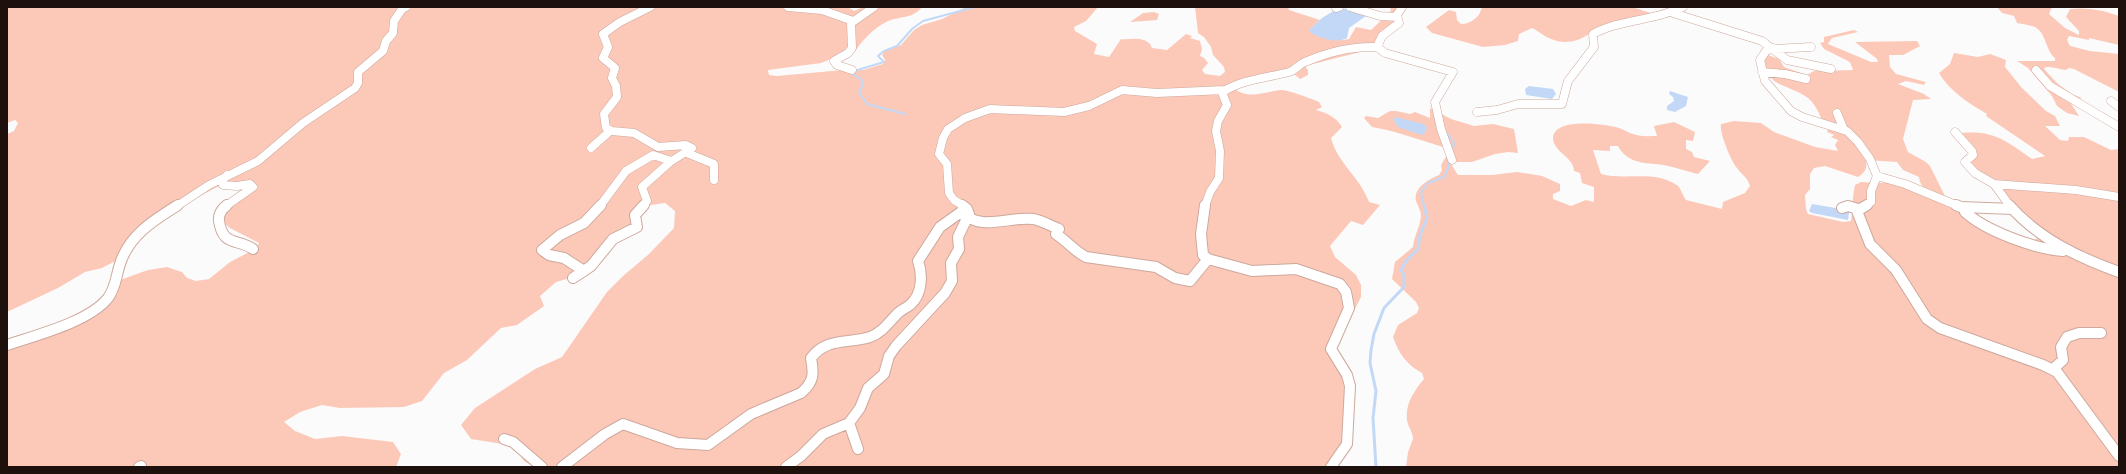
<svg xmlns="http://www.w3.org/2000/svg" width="2126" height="474" viewBox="0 0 2126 474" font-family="Manrope,sans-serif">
<rect width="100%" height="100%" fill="#fbfbfb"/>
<!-- green -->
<path fill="#fcc9b9" d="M 7,7 L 848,7 L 854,11 L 863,7 L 922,7 C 913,19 900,16 888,21 C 873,28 862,41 853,54 L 844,54 L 821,63 L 768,70 L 769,75 L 777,76 L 843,70 L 863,70 L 883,64 L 885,60 L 882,55 L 885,51 L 901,45 L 914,30 L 922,25 L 942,19 L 966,7 L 1098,7 L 1086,21 L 1074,27 L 1075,31 L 1097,44 L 1094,54 L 1109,57 L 1121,39 C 1132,40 1141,36 1150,44 L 1152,48 L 1167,50 L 1186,34 L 1192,36 L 1190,38 L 1200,41 L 1202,49 L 1200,56 L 1204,58 L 1208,63 L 1202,70 L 1205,74 L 1220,76 L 1225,72 L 1224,67 L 1213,55 L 1211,47 L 1204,37 L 1198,33 L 1195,7 L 1288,7 L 1289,10 L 1320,20 L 1309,30 L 1343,40 L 1349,39 L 1356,27 L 1371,30 L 1390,12 L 1391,9 L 1388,7 L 1400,7 L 1396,23 L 1372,49 L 1305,66 L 1308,70 L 1308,75 L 1300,79 L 1290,71 L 1231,86 C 1247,101 1262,92 1281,90 C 1289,90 1312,99 1319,102 L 1322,107 L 1316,110 C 1327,113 1336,117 1342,127 L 1331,138 C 1338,164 1360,177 1369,202 L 1380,205 L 1363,225 L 1351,221 L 1330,246 L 1335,257 L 1356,275 L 1361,285 L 1361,297 L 1348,323 L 1334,335 L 1326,351 L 1346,379 L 1345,433 L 1341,447 L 1328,462 L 1327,467 L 535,467 L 524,461 L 515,448 L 509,445 L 471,439 L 461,425 L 475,408 L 535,369 L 562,357 L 607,292 L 623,276 L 649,254 L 674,228 L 675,211 L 665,203 L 651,205 L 636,212 L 637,223 L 570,278 L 556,282 L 540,296 L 544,306 L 517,325 L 501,328 L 467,360 L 444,373 L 422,401 L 404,407 L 340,408 L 322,405 L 300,412 L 284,422 L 295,431 L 315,439 L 342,436 L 393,442 L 401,454 L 396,467 L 7,467 L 7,347 L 79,321 L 120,280 L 148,270 L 167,267 L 182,272 L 187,278 L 196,281 L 209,279 L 230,262 L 257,248 L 259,243 L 230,228 L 223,222 C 223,205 241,198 254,189 L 256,185 L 251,183 L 217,187 L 183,205 L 122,250 L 115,261 L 102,268 L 85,272 L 58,288 L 7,312 L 7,134 L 14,131 L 18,123 L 15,120 L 7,123 Z
M 1482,7 L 1632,7 L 1657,15 L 1592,31 C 1584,40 1566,45 1554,40 C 1546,38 1540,32 1532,28 L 1519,34 L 1518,41 L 1505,45 L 1483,47 L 1432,33 L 1426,27 L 1449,10 L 1456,12 L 1457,20 L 1461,24 C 1471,24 1480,17 1482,7 Z
M 1997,7 L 2052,7 L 2049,14 L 2065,28 L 2079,35 L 2079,31 L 2066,17 L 2070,9 C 2086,7 2104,10 2119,16 L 2119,45 L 2089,38 L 2089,40 L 2069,36 L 2067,40 L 2070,46 L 2090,51 L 2119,54 L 2119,92 L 2074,69 L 2069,68 L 2066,70 C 2060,70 2050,65 2044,68 L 2045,70 L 2058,84 L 2072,94 L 2082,98 L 2070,102 L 2079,116 L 2067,113 L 2057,106 L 2052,96 L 2028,68 L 2017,61 L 2055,61 L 2055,58 C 2045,50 2047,34 2035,27 C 2030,25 2022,24 2017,23 L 2014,16 L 2002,13 Z
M 1154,12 L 1159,14 L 1157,20 L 1130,22 L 1143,13 Z
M 1854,30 L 1858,32 L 1832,38 L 1828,44 L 1871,62 L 1877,62 L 1878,61 L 1876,58 L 1855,42 L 1917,41 L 1920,46 L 1903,55 L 1889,55 L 1890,67 L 1896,74 L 1926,82 L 1924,85 L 1906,81 L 1898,84 L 1924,94 L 1931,99 L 1913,100 L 1903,139 L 1908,152 L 1926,162 L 1930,166 L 1945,196 L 1944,198 C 1933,193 1920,190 1919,177 L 1903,170 L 1897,162 L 1866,160 C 1867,168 1866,172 1858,177 L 1825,166 L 1814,168 L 1810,174 L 1810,189 L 1805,195 L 1806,209 L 1808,214 L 1843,222 L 1851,221 C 1853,209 1852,198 1855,185 L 1861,182 L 1881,183 L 1893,181 L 1925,192 L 2000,229 L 2033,241 L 2044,233 L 2017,210 L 1997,187 L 1971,163 L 1968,151 L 1962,141 L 1962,133 C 1994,130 2006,141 2032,159 L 2045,156 L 1986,116 L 1987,114 C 1970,104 1949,91 1939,73 L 1950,64 L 1954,53 L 1978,57 L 1990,54 L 2006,60 L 2005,67 L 2022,88 L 2046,111 L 2055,116 L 2060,126 L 2045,126 L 2060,140 L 2068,141 L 2069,137 L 2084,137 L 2111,150 L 2119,149 L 2119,467 L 1406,467 L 1408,452 L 1413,439 C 1413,432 1408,427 1407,420 C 1405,404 1414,391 1424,379 L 1422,373 C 1407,365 1399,354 1393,337 L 1398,325 L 1417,313 L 1419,308 L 1416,302 L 1392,279 L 1395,262 L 1413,247 C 1414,236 1420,227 1421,216 C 1421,211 1418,206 1416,201 C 1413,188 1429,179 1439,175 L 1442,170 L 1441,165 L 1447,155 L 1443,147 C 1420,140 1396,131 1372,127 L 1364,118 L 1366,116 L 1378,118 L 1390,111 L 1396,111 L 1410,114 L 1415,112 L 1430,118 L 1430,108 L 1451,119 L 1474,126 L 1493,124 L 1514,129 L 1518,153 L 1508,152 L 1495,154 L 1472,162 L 1452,162 L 1451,164 L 1458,175 L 1492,175 L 1517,172 L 1542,176 L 1560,184 L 1560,191 L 1553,194 L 1553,199 L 1571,206 L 1586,200 L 1594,202 L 1594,187 L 1582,183 L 1580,173 L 1574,171 C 1574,157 1553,152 1553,138 C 1554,117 1606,124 1619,128 C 1623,129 1628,133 1633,134 C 1640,137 1650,136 1657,136 L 1654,126 L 1674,122 L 1695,132 L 1693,141 L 1686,140 L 1686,149 L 1692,152 L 1694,157 L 1710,161 L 1698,174 C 1685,171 1669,165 1655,164 C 1640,163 1626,161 1618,146 L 1610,146 L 1610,151 L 1593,150 L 1601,174 C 1625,181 1656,169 1678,186 C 1681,189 1683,196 1686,200 L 1722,209 L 1723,202 L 1745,193 L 1750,186 C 1748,178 1741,174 1737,168 C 1731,161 1719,132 1721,124 L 1734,121 L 1761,123 L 1774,132 L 1815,147 L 1838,151 L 1835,145 L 1838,140 L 1831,137 L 1834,135 L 1827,132 L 1829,127 L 1823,124 C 1820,114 1814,101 1805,96 C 1785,83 1769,88 1763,60 L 1768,55 L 1779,59 L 1784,67 L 1807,75 L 1814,71 L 1853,70 L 1850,62 L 1824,49 L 1820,43 L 1824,42 L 1824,37 Z"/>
<!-- water -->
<path fill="#c2d8f6" d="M 1340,7 L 1366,16 L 1349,28 L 1347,38 C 1336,44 1321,38 1311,33 L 1309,30 L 1322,18 Z
M 1529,86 L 1553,89 L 1556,94 L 1552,99 L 1526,95 L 1525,89 Z
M 1670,91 L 1688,97 L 1686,106 L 1675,112 L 1667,110 L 1667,106 L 1674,101 L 1673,97 L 1669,94 Z
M 1395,117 L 1424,124 L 1427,128 L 1425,133 L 1422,135 L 1398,127 L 1393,119 Z
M 1812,204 L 1847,210 L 1849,213 L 1848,220 L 1812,213 L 1809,211 Z"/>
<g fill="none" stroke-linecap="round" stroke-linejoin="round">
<!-- stream-far1 -->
<path stroke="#c2d8f6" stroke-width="2" d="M 854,71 L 884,62 L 878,56 L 884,51 L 897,46 L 912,29 L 923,21 L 975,7
M 851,73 L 861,79 L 863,84 L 859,92 L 867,104 L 905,114
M 1446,132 L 1454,143 L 1452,152
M 1424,206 L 1421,192 L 1428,183 L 1444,177 L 1449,166 L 1449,158"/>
<!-- stream -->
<path stroke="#c2d8f6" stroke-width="3" d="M 1376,467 L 1373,418 L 1376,391 L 1370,363 L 1371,350 L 1374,334 L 1384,308 L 1404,287 L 1404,275 L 1401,270 L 1406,261 L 1418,249 L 1420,235 L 1427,218 L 1424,205"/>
<!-- minor-far1 casing -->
<g stroke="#cda89c" stroke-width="9">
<path id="minor-far1" d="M 788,7 L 822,10 L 853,21
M 1350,7 L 1380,16 L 1397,17
M 1336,8 L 1339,7
M 1673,13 L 1762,41 L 1787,60 L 1831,69
M 1377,47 L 1385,53 L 1453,72 L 1435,102 L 1441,129 L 1452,160
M 1773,48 L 1766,51 L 1760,60 L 1765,81 L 1791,111 L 1802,117 L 1847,131 L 1858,142 L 1870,159 L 1877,176 L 1871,191 L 1871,202 L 1865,206
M 1774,49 L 1811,47
M 852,70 L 837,65 L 834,61 L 848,53 L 852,48 L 851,23 L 874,7
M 2036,70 L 2050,86 L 2119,127
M 1762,72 L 1785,74 L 1806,79
M 2111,101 L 2119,107
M 1477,112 L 1497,110 L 1518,104 L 1562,104 L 1568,81 L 1594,47 L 1593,34 C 1621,19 1654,21 1683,7
M 1837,113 L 1844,130
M 1955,132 L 1972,151 L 1973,155 L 1965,162 L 1975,173 L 1994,184 L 2076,190 L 2119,197
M 591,148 L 610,131
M 687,153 L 714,164 L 714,180
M 1877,176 L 1905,184 L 1958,206
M 1994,184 L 2010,206
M 177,206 L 209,185 L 258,161 L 303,123 L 355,88 L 358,83 L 358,72 L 383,51 L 386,41 L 393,33 L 394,21 L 402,9 L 406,7
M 226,206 L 253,187 L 250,184 L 237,186 L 223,185 L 222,181 L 227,175
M 600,206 L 626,171 L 653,155 L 671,161
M 643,206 L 647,201 L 642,187 L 670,162 L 692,148 L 686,145 L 658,147 L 634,133 L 612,131 L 606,128 L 604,114 L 617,97 L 616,86 L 612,78 L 615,68 L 603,58 L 608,47 L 603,34 L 620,22 L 650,7
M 964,206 L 954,200 L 949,193 L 947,164 L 939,154 L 943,138 L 948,129 L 965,118 L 990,109 L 1064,112 L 1089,106 L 1122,90 L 1157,93 L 1225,90
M 1205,206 L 1210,192 L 1219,178 L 1220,151 L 1216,131 L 1218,121 L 1227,105 L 1223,95 L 1224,91 C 1244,79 1267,78 1289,72 C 1296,70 1299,64 1305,62 C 1328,52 1352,46 1377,47 L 1382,36 L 1399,23 L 1397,15 L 1402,7"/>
</g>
<!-- minor casing -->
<g stroke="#cda89c" stroke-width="12">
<path id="minor" d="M 227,205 C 222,209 218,214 219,221 C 223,247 237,238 253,249
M 1205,205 L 1201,234 L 1203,255 L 1208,259 L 1252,271 L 1296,269 L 1340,284 L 1346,292 L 1349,308 L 1331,349 L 1347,375 L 1350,386 L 1347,444 L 1331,467
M 1867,205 L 1857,211 L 1870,244 L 1896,270 L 1927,319 L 1940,328 L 2043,365 L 2057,372 L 2119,456
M 1956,205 L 1961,207 L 2013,209
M 2009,205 C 2038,238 2077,257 2119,272
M 1965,207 L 1967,211 L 1965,212 C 1986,231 2035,249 2063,251
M 1842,208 L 1848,206 L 1858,209
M 584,271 L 564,258 L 549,255 L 542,250 L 560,235 L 584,223 L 601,205
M 573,278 L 591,266 L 613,239 L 637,227 L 635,215 L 644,205
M 7,345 C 36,335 89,322 108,298 C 116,287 116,276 120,264 C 129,235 154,220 178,205
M 2053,369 L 2063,360 L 2061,347 L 2067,337 L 2079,333 L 2101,333
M 849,423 L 858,449
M 504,439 L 513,442 L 542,467
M 139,467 L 141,466
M 562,467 L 605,434 L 623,424 L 677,443 L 708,445 L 751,414 L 801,393 C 814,382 814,374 811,358 C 827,337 848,344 870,337 C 882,333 889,322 898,313 C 902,309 907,308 911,304 C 922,294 923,275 918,261 L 940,227 L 961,212 C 981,232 1009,216 1033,219 C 1041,220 1051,226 1059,229 L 1056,234 C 1067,241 1074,251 1086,257 L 1156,267 L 1175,278 L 1190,281 L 1208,259
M 786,467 L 801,456 L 823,434 L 849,423 L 860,408 L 868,388 L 884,374 L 889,356 L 896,346 L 945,293 L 952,281 L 951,263 L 959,249 L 958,237 L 969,214 L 967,209 L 962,205"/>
</g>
<!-- minor-far1 -->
<use href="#minor-far1" stroke="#fff" stroke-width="8"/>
<!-- minor -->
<use href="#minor" stroke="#fff" stroke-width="10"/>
</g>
<!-- border -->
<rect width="2126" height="474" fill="none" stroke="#1e110d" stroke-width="16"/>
</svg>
